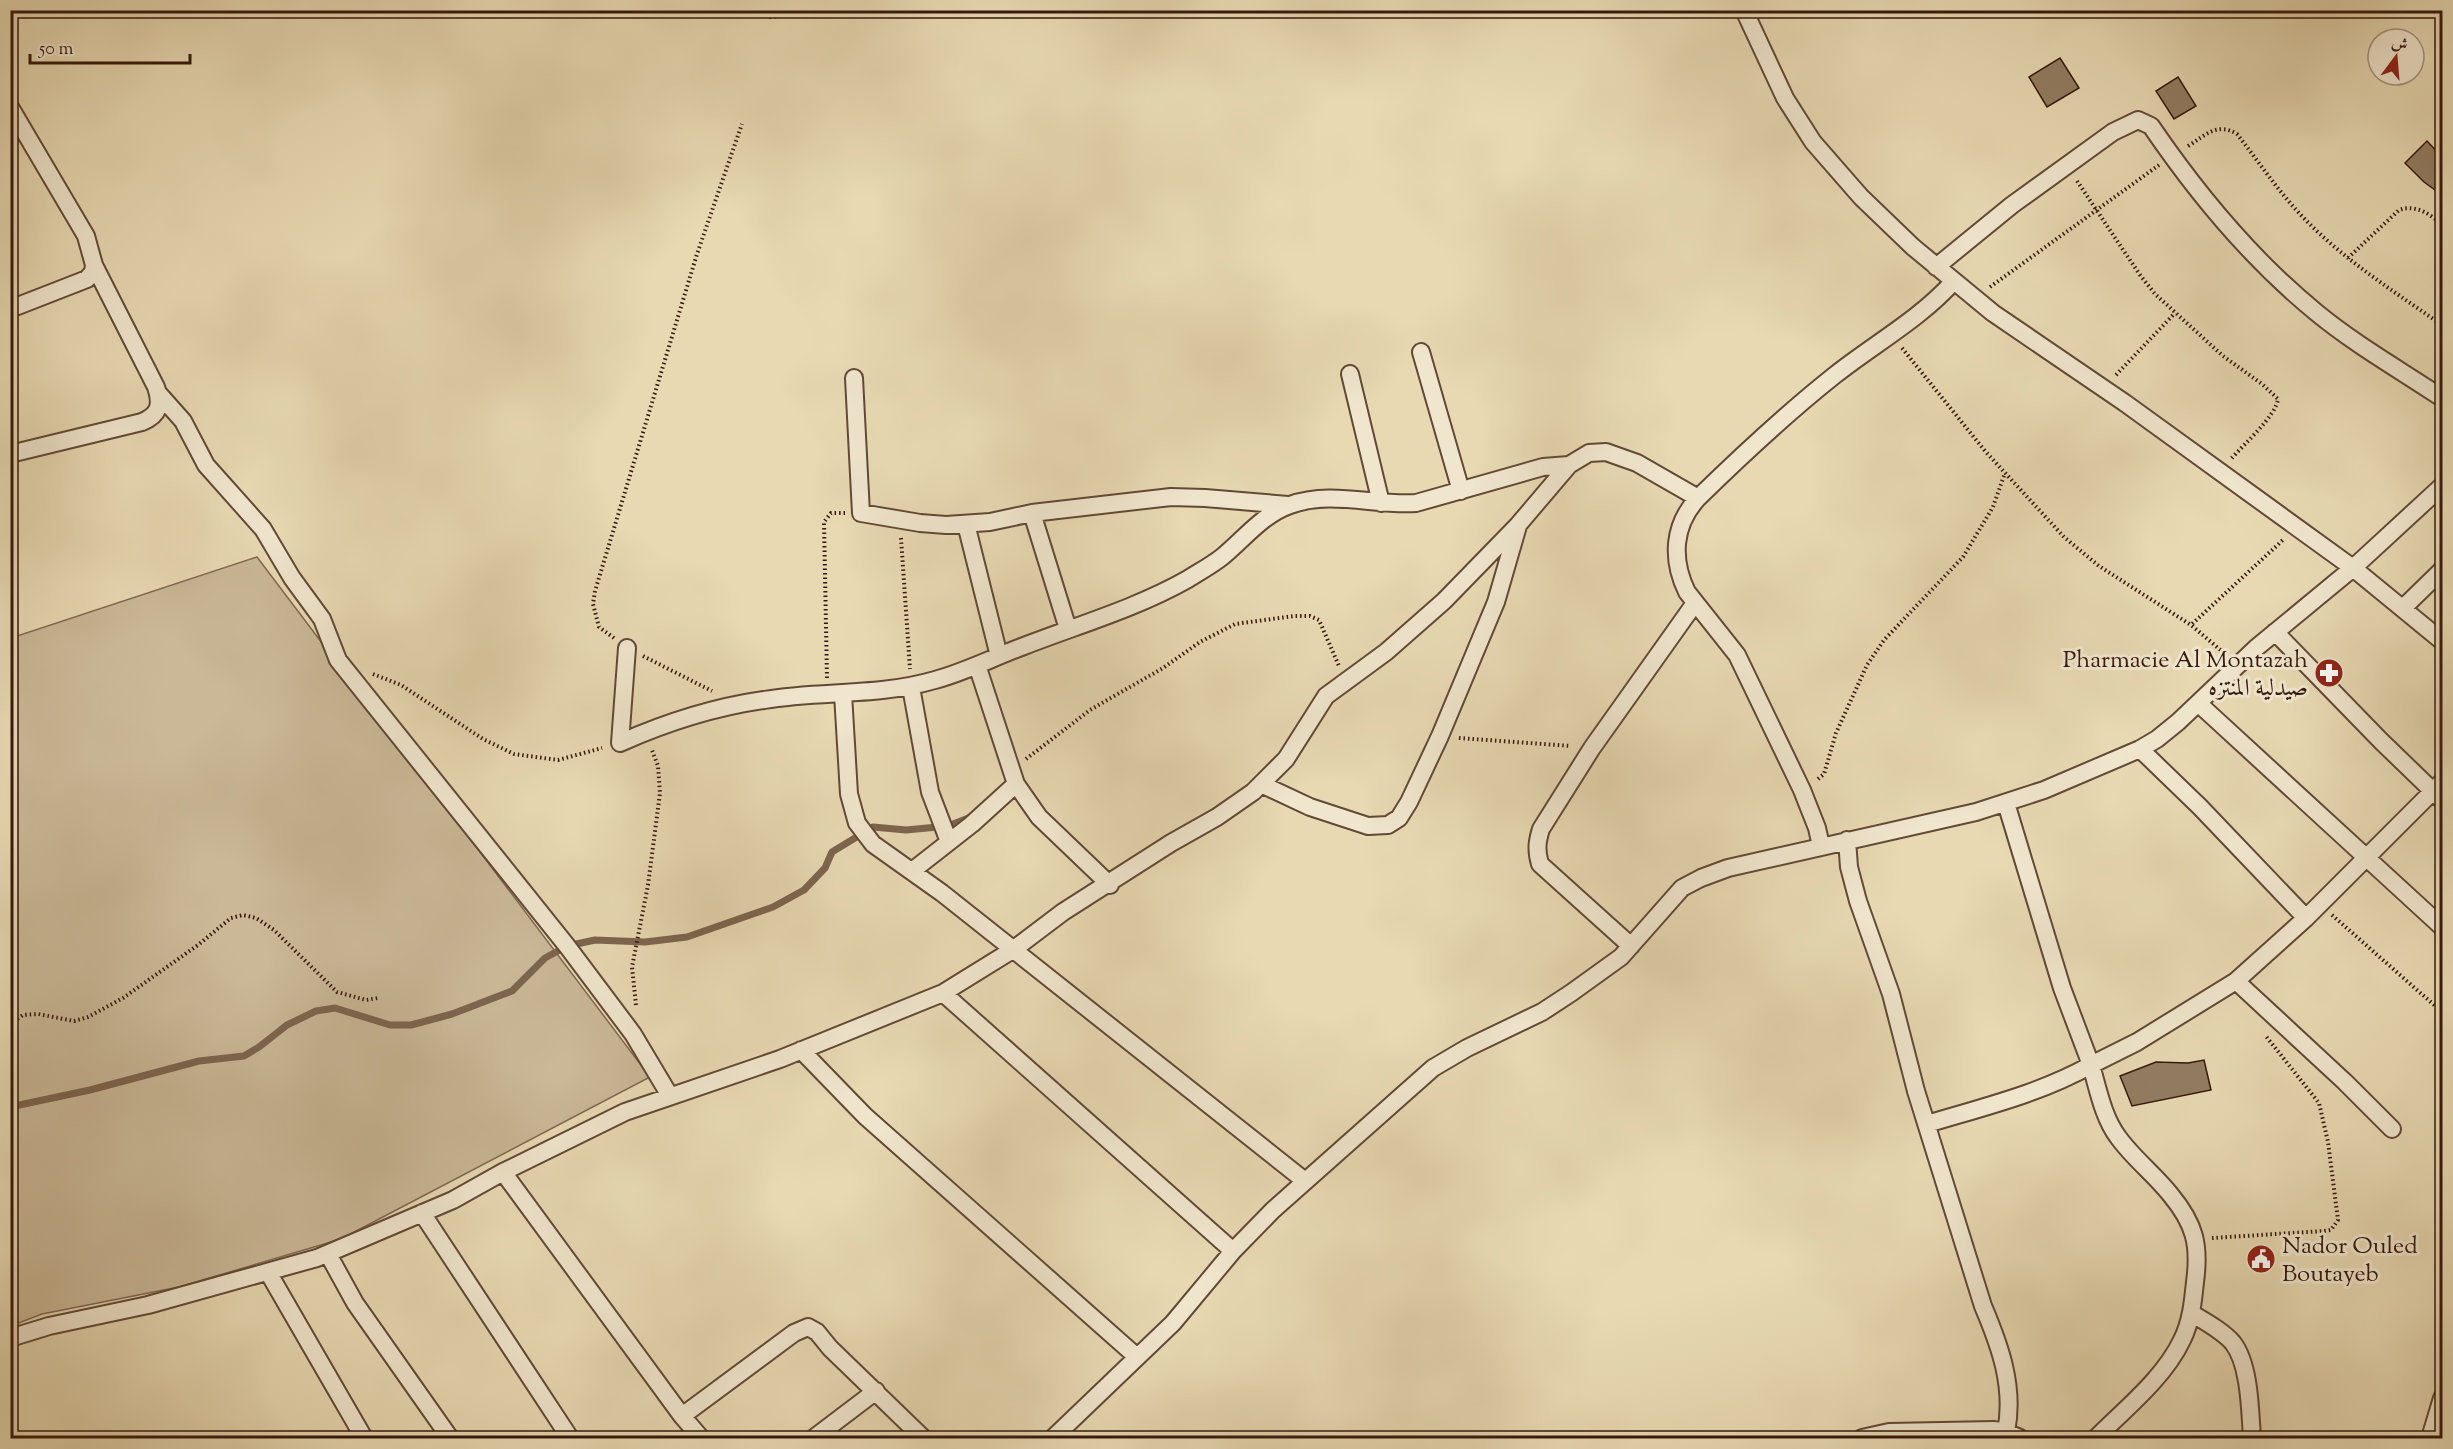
<svg xmlns="http://www.w3.org/2000/svg" width="2453" height="1449" viewBox="0 0 2453 1449" font-family="'Sorts Mill Goudy',Amiri,serif">
<rect width="100%" height="100%" fill="#e8d9b3"/>
<filter id="stains"><feTurbulence type="fractalNoise" baseFrequency=".00333" numOctaves="4"/><feColorMatrix values="0 0 0 0 .2 0 0 0 0 .09 0 0 0 0 .02 0 0 0 .5 -.17"/></filter>
<radialGradient id="worn" r=".72"><stop offset=".6" stop-color="#630" stop-opacity="0"/><stop offset="1" stop-color="#630" stop-opacity=".3"/></radialGradient>
<!-- green -->
<path fill="#cab897" stroke="#806852" stroke-width="1.5" d="M 257,557 L 650,1077 L 341,1239 L 179,1287 L 42,1314 L 11,1326 L 11,638 Z"/>
<g fill="none" stroke-linecap="round" stroke-linejoin="round">
<!-- stream -->
<path stroke="#7c654f" stroke-width="7" d="M 10,1107 L 90,1090 L 199,1061 L 244,1056 L 259,1047 L 287,1025 L 316,1011 L 335,1008 L 390,1025 L 411,1025 L 452,1014 L 512,991 L 545,958 L 567,946 L 595,940 L 645,942 L 687,937 L 773,907 L 804,890 L 825,868 L 832,852 L 873,827 L 906,830 L 948,826 L 971,817"/>
</g>
<!-- building -->
<path fill="#927d63" stroke="#35190d" stroke-width="1.5" d="M 2060,58 L 2079,88 L 2047,107 L 2029,77 Z
M 2178,77 L 2196,106 L 2174,119 L 2156,91 Z
M 2427,141 L 2442,157 L 2442,195 L 2424,182 L 2405,163 Z
M 2204,1060 L 2211,1090 L 2132,1106 L 2120,1076 L 2156,1062 L 2188,1063 Z"/>
<g fill="none" stroke-linecap="round" stroke-linejoin="round">
<!-- minor casing -->
<g stroke="#624936" stroke-width="20">
<path id="minor" d="M 1744,10 L 1785,98 L 1813,142 L 1861,197 L 1913,247 L 1993,313 L 2125,403 L 2353,568 L 2442,641
M 10,107 L 86,236 L 94,265 L 93,272 L 87,279 L 10,309
M 1936,267 L 2012,205 L 2113,132 L 2138,120 L 2151,126 C 2198,195 2252,260 2317,313 C 2356,345 2400,370 2442,398
M 1421,352 L 1461,491
M 1350,374 L 1381,503
M 854,378 L 861,513 L 920,523 L 946,525 L 990,522 L 1032,513 L 1171,497 L 1205,498 L 1288,505
M 159,394 L 183,421 L 206,465 L 263,529 L 292,578 L 322,619 L 338,660 L 567,946 L 633,1034 L 670,1096
M 10,454 L 142,422 C 159,415 162,405 156,387 L 94,265
M 1032,513 L 1068,629
M 966,524 L 999,656
M 2403,608 L 2442,570
M 2275,632 L 2381,741 L 2442,800
M 627,648 L 620,743 C 665,723 715,707 764,700 C 822,690 876,697 935,680 C 965,672 994,657 1024,646 C 1078,625 1137,608 1188,579 C 1199,572 1212,565 1222,557 C 1245,538 1262,515 1290,505 C 1331,490 1375,506 1416,503 L 1543,467 L 1569,465
M 977,665 L 1016,784 L 1039,817 L 1110,885
M 911,687 L 930,792 L 949,842
M 843,694 L 849,794 L 857,823 L 873,844 L 942,893 L 1305,1181
M 2198,703 L 2442,927
M 2140,749 L 2200,807 L 2306,918
M 1261,784 L 1310,807 L 1368,826 L 1388,825 L 1399,818 L 1409,802 L 1440,736 L 1496,602 L 1518,526
M 1847,840 L 1849,867 L 1858,901 L 1891,994 L 1916,1091 L 1983,1306 C 2000,1346 2015,1387 2006,1432
M 1821,846 L 1817,828 L 1802,790 L 1737,655 L 1687,592 C 1671,559 1673,525 1698,498 C 1742,455 1787,413 1835,375 C 1874,344 1920,319 1954,281
M 912,871 L 972,824 L 1016,784
M 1631,946 L 1540,864 C 1536,850 1537,842 1541,829 L 1592,748 L 1695,603
M 2236,981 L 2345,1082 L 2392,1129
M 943,993 L 1233,1251
M 801,1050 L 865,1116 L 1137,1357
M 1927,1124 C 1983,1107 2039,1094 2091,1065 L 2062,988 L 2006,803
M 503,1172 L 682,1416 L 701,1438
M 422,1213 L 570,1438
M 328,1254 L 355,1303 L 450,1438
M 268,1272 L 364,1438
M 2191,1313 C 2204,1321 2223,1331 2233,1343 C 2250,1365 2250,1411 2252,1438
M 10,1338 L 49,1326 L 148,1305 L 317,1258 L 453,1200 L 503,1172 L 625,1112 L 780,1059 L 943,993 L 1014,949 L 1063,912 L 1171,843 L 1217,817 L 1253,792 L 1286,759 L 1326,696 L 1386,652 L 1444,601 L 1518,525 L 1569,465 L 1589,453 L 1606,452 L 1637,463 L 1698,498
M 682,1416 L 794,1333 L 808,1327 L 817,1332 L 830,1348 L 923,1438
M 814,1438 L 876,1391
M 1053,1438 L 1173,1323 L 1233,1251 L 1273,1210 L 1433,1068 L 1467,1048 L 1542,1012 L 1571,993 L 1621,957 L 1682,888 L 1701,878 L 1728,868 L 1976,812 L 2044,790 L 2140,749 L 2157,739 L 2178,722 L 2256,648 L 2353,568 L 2442,486
M 1862,1438 L 1889,1432 L 1994,1430 L 2006,1432 L 2020,1438
M 2096,1438 C 2125,1409 2164,1378 2182,1340 C 2191,1322 2193,1302 2195,1282 C 2200,1245 2195,1224 2170,1194 C 2154,1174 2133,1158 2118,1137 C 2103,1117 2098,1089 2091,1065 L 2137,1042 L 2236,981 L 2306,918 L 2442,782
M 2430,1438 L 2442,1398"/>
</g>
<!-- path -->
<path stroke="#35190d" stroke-width="4" stroke-dasharray="1.5 3" stroke-linecap="butt" d="M 759,10 L 762,14 L 773,18 L 785,10
M 2188,146 C 2206,135 2217,122 2237,134 C 2255,157 2272,182 2291,204 C 2333,253 2389,288 2442,325
M 2077,181 L 2140,275 L 2155,294 L 2223,356 L 2262,384 L 2278,399 C 2276,416 2243,445 2231,459
M 2348,258 L 2399,210 C 2416,204 2429,214 2442,224
M 1990,287 L 2159,165
M 1902,348 L 1985,451 L 2064,537 L 2099,566 L 2191,625
M 2116,375 L 2175,313
M 901,538 L 910,669
M 614,638 L 599,627 L 593,604 L 595,591 L 697,254 L 742,124
M 2224,653 L 2191,625 L 2284,539
M 643,656 L 712,691
M 373,674 L 401,685 L 483,739 L 514,754 L 558,760 L 602,748
M 827,678 L 824,522 L 831,513 L 845,513
M 1459,738 L 1571,746
M 1026,759 L 1090,710 L 1163,668 L 1200,642 L 1235,624 L 1294,616 L 1310,616 L 1319,620 L 1339,666
M 1818,779 L 1824,774 L 1836,733 L 1867,665 L 1884,640 L 1963,557 L 1993,507 L 2005,473
M 2332,915 L 2442,1012
M 636,1005 L 632,967 L 648,885 L 660,793 L 658,766 L 652,750
M 10,1024 L 23,1015 L 38,1014 L 74,1021 L 88,1017 L 123,998 L 198,945 L 231,918 L 243,915 L 256,918 L 274,930 L 337,992 L 366,1000 L 378,998
M 2212,1238 L 2324,1231 L 2331,1230 L 2338,1220 L 2328,1142 L 2319,1103 L 2265,1035"/>
<!-- minor -->
<use href="#minor" stroke="#f0e6ce" stroke-width="16"/>
</g>
<!-- icons -->
<defs>
<g id="pharmacy-disc" transform="scale(1.5)"><circle r="9.5" fill="#8f2418" stroke="#f0e6ce"/><path d="M-2-6h4v4h4v4h-4v4h-4v-4h-4v-4h4Z" fill="#fff"/></g>
<g id="civic-disc" transform="scale(1.5)"><circle r="9.5" fill="#8f2418" stroke="#f0e6ce"/><path d="M-.6-6.5H3V-4.5H.6V-3L4-1V1h2V6H-6V1h2V-1L-.6-3ZM-1.2 2.5V6h2.4V2.5Z" fill="#fff"/></g>
</defs>
<g fill-rule="evenodd">
<use href="#pharmacy-disc" x="2329" y="673"/>
<use href="#civic-disc" x="2261" y="1259"/>
</g>
<g text-anchor="middle" stroke-width="6" stroke-linejoin="round" paint-order="stroke">
<!-- poi labels -->
<g font-size="24" fill="#35190d" stroke="#f0e6ce" text-anchor="end">
<text x="2308" y="667">Pharmacie Al Montazah<tspan x="2308" dy="28">صيدلية المنتزه</tspan></text>
<text x="2282" y="1253" text-anchor="start">Nador Ouled<tspan x="2282" dy="28">Boutayeb</tspan></text>
</g>
</g>
<!-- margin -->
<rect width="2453" height="1449" fill="none" stroke="#e8d9b3" stroke-width="36"/>
<rect x="12" y="12" width="2429" height="1425" fill="none" stroke="#35190d" stroke-width="3"/>
<rect x="18" y="18" width="2417" height="1413" fill="none" stroke="#35190d" stroke-width="1.5"/>
<!-- north arrow -->
<g transform="translate(2396 57) rotate(16)"><circle r="28" fill="#f0e6ce" stroke="#a59481" stroke-width="1.5"/>
<path d="M0-4.5L10 22L0 15L-10 22Z" fill="#8f2418"/>
<text y="-9" font-size="16" font-weight="bold" text-anchor="middle" fill="#35190d">ش</text>
</g>
<!-- scale -->
<path d="M30 54v9h160v-9" fill="none" stroke="#35190d" stroke-width="3"/>
<text x="39" y="54" font-size="18" fill="#35190d" stroke="#f0e6ce" stroke-width="4.5" paint-order="stroke">50 m</text>
<rect width="100%" height="100%" filter="url(#stains)"/>
<rect width="100%" height="100%" fill="url(#worn)"/>
</svg>
